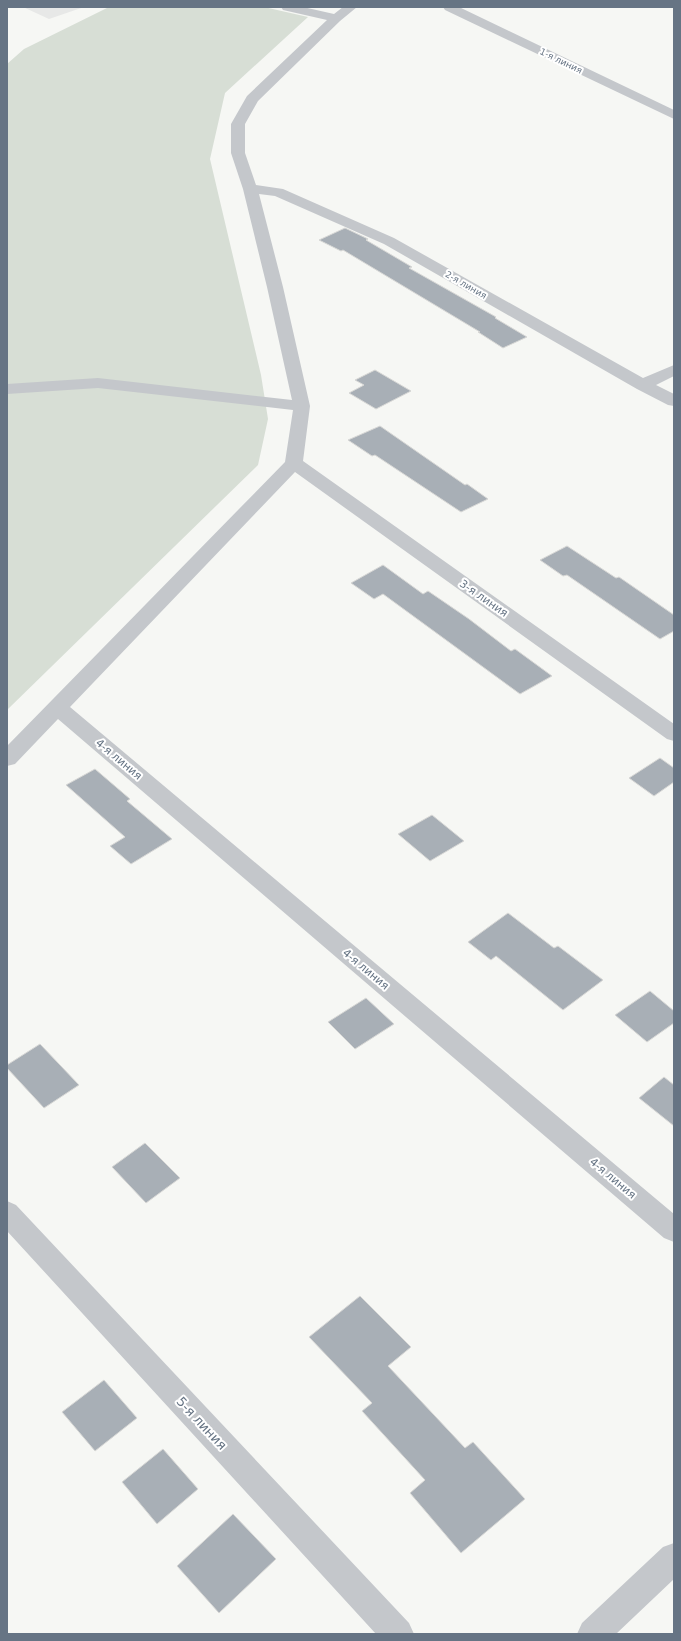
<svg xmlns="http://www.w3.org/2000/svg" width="681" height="1641" viewBox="0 0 681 1641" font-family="'DejaVu Sans',sans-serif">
<rect width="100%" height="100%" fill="#f6f7f4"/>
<!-- built -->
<path fill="#e7e8e7" d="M 23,7 L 84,7 L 49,19 Z"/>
<!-- green -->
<path fill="#d7ded5" d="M 109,7 L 264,7 L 308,17 L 225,93 L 210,159 L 261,375 L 268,419 L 258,465 L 7,710 L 7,64 L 24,49 Z"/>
<!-- building -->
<path fill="#a8afb6" stroke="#d8d8d6" d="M 345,228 L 368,239 L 366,240 L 412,267 L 409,268 L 496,317 L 495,318 L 527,337 L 503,348 L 478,332 L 480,332 L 343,250 L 341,251 L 319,240 Z
M 375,370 L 411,391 L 376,409 L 349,393 L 364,385 L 355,380 Z
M 380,426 L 465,485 L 467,484 L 488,499 L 461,512 L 375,455 L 372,456 L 348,440 Z
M 567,546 L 616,578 L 619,577 L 674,615 L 674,631 L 660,639 L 567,575 L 563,576 L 540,560 Z
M 383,565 L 423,594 L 428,591 L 469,619 L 511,651 L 515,649 L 552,676 L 520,694 L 383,594 L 374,599 L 351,583 Z
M 660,758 L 674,768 L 674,782 L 654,796 L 629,778 Z
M 95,769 L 130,799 L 127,801 L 172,839 L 131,864 L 110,846 L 125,837 L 66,785 Z
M 432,815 L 464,841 L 430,861 L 398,834 Z
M 508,913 L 554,948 L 558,946 L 603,980 L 563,1010 L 496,956 L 491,960 L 468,942 Z
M 650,991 L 674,1011 L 674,1023 L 647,1042 L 615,1015 Z
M 366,998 L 394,1024 L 355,1049 L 328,1022 Z
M 40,1044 L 79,1085 L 44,1108 L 7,1068 L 7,1065 Z
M 664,1077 L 674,1085 L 674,1126 L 639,1098 Z
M 145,1143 L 180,1178 L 146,1203 L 112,1167 Z
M 360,1296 L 411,1347 L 388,1366 L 465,1448 L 473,1442 L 525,1499 L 461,1553 L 410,1493 L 425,1480 L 362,1411 L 372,1403 L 309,1337 Z
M 104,1380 L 137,1418 L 95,1451 L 62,1412 Z
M 163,1449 L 198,1489 L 157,1524 L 122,1482 Z
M 233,1514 L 276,1559 L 219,1613 L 177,1566 Z"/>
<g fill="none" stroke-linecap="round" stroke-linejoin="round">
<!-- minor -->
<path fill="#c4c7cb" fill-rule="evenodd" d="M 281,7 L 303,7 L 334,14 L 343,7 L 357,7 L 340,21 L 258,101 L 245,124 L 245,153 L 256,185 L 283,189 L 394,238 L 643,378 L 674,365 L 674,376 L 656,385 L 674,394 L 674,406 L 668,405 L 637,389 L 384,244 L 275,196 L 259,194 L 283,287 L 310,406 L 303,461 L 674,724 L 674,741 L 667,739 L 295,472 L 70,707 L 674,1214 L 674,1242 L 664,1238 L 58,719 L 15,764 L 7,766 L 7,746 L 285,462 L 293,410 L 98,388 L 7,394 L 7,384 L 98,378 L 292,400 L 267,287 L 243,189 L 231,153 L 231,124 L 247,96 L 327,20 L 283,10 Z
M 443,7 L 459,7 L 674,110 L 674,119 L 445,10 Z
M 7,1201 L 16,1205 L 409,1623 L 414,1634 L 376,1634 L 7,1231 Z
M 674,1543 L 674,1579 L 616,1634 L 577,1634 L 582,1623 L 663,1547 Z"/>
</g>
<g text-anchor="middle" stroke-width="4" stroke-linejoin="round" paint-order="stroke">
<!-- far-street labels -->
<g font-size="9" fill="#667484" stroke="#fff">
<text transform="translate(561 61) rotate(26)" y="3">1-я линия</text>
<text transform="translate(466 285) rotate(30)" y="3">2-я линия</text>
</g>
<!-- street labels -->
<g font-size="11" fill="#667484" stroke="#fff">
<text transform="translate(484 598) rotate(35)" y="4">3-я линия</text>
<text transform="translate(119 759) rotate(40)" y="4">4-я линия</text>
<text transform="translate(366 969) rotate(40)" y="4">4-я линия</text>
<text transform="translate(613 1178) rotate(40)" y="4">4-я линия</text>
</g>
<!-- near-street labels -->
<g font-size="13" fill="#667484" stroke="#fff">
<text transform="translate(202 1423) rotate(47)" y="5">5-я линия</text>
</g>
</g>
<!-- border -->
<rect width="681" height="1641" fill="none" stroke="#667484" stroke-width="16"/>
</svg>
